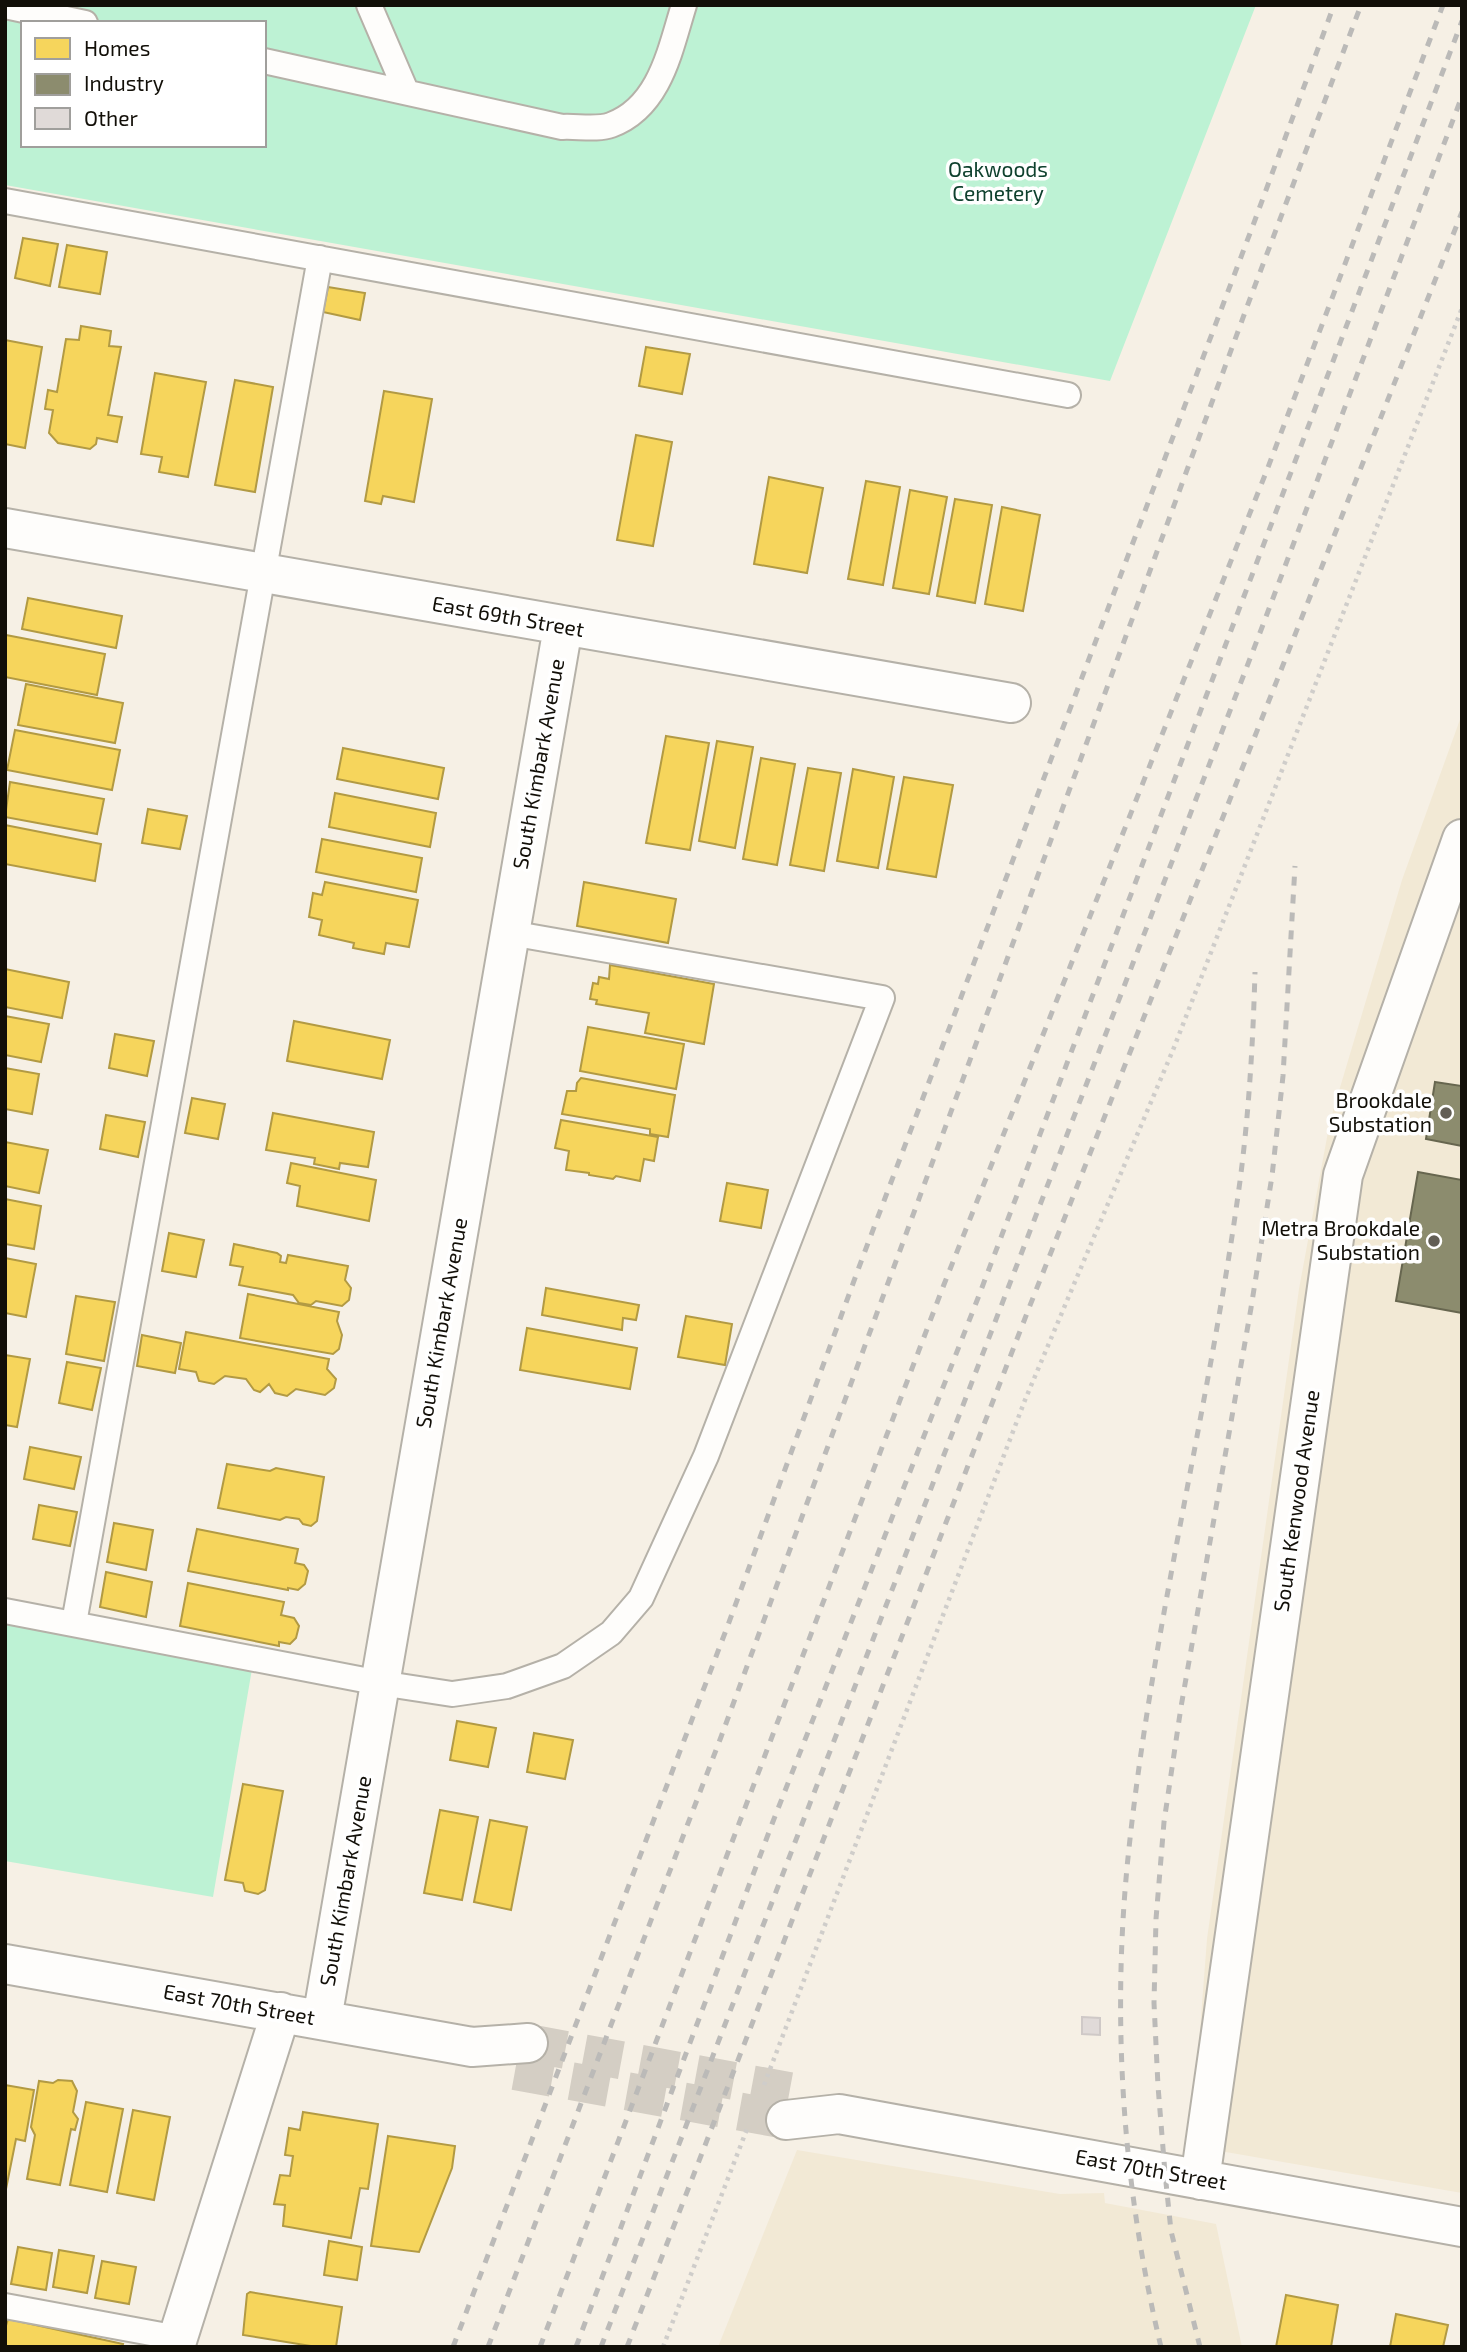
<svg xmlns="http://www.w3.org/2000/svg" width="1467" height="2352" viewBox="0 0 1467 2352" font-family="'Exo 2',sans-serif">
<rect width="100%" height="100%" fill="#f6f0e5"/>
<!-- built -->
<path fill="#f2e9d5" d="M 1462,714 L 1462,2193 L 1191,2146 L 1207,1939 L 1299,1289 L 1330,1121 L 1402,880 Z
M 797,2150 L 1060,2194 L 1104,2193 L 1105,2203 L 1216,2224 L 1242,2347 L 718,2347 Z"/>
<!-- green -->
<path fill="#bdf2d4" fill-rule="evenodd" d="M 5,5 L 1256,5 L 1110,381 L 5,185 ZM 23,23 L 264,23 L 264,145 L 23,145 Z
M 5,1624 L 252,1669 L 213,1897 L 5,1861 Z"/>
<!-- homes -->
<path fill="#f6d55c" stroke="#b29a43" stroke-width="2" d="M 23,238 L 58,244 L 50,286 L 15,278 Z
M 67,245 L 107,252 L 100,294 L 59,287 Z
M 328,287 L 365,293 L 360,320 L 323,312 Z
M 81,326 L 111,331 L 109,346 L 121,347 L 108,415 L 122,417 L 117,442 L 97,438 L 96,444 L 90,449 L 58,443 L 49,433 L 53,410 L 45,409 L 48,390 L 57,392 L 66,339 L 79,340 Z
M 5,340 L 42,347 L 25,448 L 5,444 Z
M 646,347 L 690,354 L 682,394 L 639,386 Z
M 155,373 L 206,382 L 188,477 L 159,472 L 162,457 L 141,454 Z
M 235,380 L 273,387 L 255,492 L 215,485 Z
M 384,391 L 432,399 L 414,502 L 383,496 L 381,504 L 365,501 Z
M 636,435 L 672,442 L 653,546 L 617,540 Z
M 769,477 L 823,488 L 807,573 L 754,564 Z
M 866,481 L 900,487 L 883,585 L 848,579 Z
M 910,490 L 947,497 L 929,594 L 893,588 Z
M 955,499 L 992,505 L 975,603 L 937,596 Z
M 1002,507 L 1040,515 L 1023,611 L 985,604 Z
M 28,598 L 122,616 L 116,648 L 22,629 Z
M 6,635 L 105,654 L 97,695 L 5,677 Z
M 26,684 L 123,703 L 115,743 L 18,725 Z
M 15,730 L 120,750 L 112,790 L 7,770 Z
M 666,736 L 709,743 L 690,850 L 646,843 Z
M 717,741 L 753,747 L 735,848 L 699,841 Z
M 343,748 L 444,768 L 438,799 L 337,779 Z
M 761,758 L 795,764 L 777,865 L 743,859 Z
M 808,768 L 841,773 L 824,871 L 790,865 Z
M 853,769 L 894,777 L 878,868 L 837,861 Z
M 904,777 L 953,785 L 936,877 L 887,869 Z
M 10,782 L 104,799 L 97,834 L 5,817 Z
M 335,793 L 436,813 L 430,847 L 329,827 Z
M 148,809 L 187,816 L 180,849 L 142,843 Z
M 5,825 L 101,844 L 95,881 L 5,864 Z
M 322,839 L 422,858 L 416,892 L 316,872 Z
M 325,882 L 418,900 L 409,947 L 386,943 L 384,954 L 353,948 L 354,943 L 319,935 L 322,920 L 309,917 L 313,893 L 322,895 Z
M 584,882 L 676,899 L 668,943 L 577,926 Z
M 610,965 L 714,984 L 704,1044 L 645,1033 L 649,1013 L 596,1004 L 597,1000 L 590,999 L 593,983 L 598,984 L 599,977 L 609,979 Z
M 5,969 L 69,982 L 62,1018 L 5,1007 Z
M 5,1016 L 49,1024 L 41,1062 L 5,1055 Z
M 294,1021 L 390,1040 L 382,1079 L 287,1061 Z
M 588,1027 L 684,1044 L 676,1089 L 580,1071 Z
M 115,1034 L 154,1041 L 147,1076 L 109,1068 Z
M 5,1068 L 39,1074 L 32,1114 L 5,1109 Z
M 581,1078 L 675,1095 L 668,1137 L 650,1134 L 650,1129 L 562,1114 L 567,1091 L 576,1091 L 577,1083 Z
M 192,1098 L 225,1104 L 218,1139 L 185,1133 Z
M 273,1113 L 374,1132 L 368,1167 L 340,1163 L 339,1169 L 314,1164 L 315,1158 L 266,1150 Z
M 106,1115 L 145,1122 L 138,1157 L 100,1149 Z
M 561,1120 L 658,1137 L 654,1161 L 644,1159 L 640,1181 L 616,1176 L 613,1179 L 589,1175 L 589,1173 L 566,1170 L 569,1151 L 555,1148 Z
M 5,1142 L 48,1150 L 39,1193 L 5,1186 Z
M 291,1163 L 376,1180 L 369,1221 L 297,1206 L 300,1186 L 287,1183 Z
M 727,1183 L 768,1190 L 761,1228 L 720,1221 Z
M 5,1199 L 41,1206 L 34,1249 L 5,1244 Z
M 169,1233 L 204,1240 L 196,1277 L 162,1271 Z
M 234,1244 L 277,1253 L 281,1256 L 280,1262 L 286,1263 L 288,1255 L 348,1266 L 345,1280 L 351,1288 L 349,1300 L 342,1306 L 316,1301 L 311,1305 L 299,1303 L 293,1295 L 239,1285 L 243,1267 L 230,1265 Z
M 5,1258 L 36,1264 L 26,1317 L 5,1313 Z
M 546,1288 L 639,1305 L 636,1320 L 623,1318 L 622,1330 L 542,1315 Z
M 248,1294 L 339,1312 L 337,1321 L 342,1335 L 339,1349 L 333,1354 L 240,1338 Z
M 76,1296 L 115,1302 L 104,1361 L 66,1354 Z
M 686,1316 L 732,1324 L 725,1365 L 678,1357 Z
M 527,1328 L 637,1348 L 630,1389 L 520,1370 Z
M 186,1332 L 329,1359 L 327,1369 L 336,1379 L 334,1388 L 325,1395 L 296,1389 L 287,1396 L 275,1393 L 269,1384 L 260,1392 L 254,1390 L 246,1379 L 225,1376 L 214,1384 L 199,1381 L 196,1372 L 179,1369 Z
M 142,1335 L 181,1343 L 175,1373 L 137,1366 Z
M 5,1355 L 30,1359 L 17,1427 L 5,1425 Z
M 67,1362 L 101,1368 L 92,1410 L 59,1403 Z
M 30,1447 L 81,1457 L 74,1489 L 24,1479 Z
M 227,1464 L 270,1471 L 276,1468 L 324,1477 L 317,1521 L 311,1526 L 303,1524 L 299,1519 L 286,1517 L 280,1520 L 218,1508 Z
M 39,1505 L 77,1512 L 70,1546 L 33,1539 Z
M 114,1523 L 153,1530 L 146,1570 L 107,1562 Z
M 197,1529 L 298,1549 L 295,1563 L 304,1565 L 308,1571 L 305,1584 L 298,1590 L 288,1588 L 288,1590 L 188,1571 Z
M 106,1572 L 152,1582 L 146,1617 L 100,1607 Z
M 188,1583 L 284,1602 L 281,1615 L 294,1618 L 299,1626 L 296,1638 L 290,1644 L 279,1642 L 279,1646 L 180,1626 Z
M 457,1721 L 496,1728 L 488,1767 L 450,1760 Z
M 534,1733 L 573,1740 L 565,1779 L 527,1772 Z
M 243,1784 L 283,1791 L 265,1890 L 258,1894 L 245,1891 L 243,1883 L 225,1880 Z
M 440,1810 L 478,1817 L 462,1900 L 424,1893 Z
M 490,1820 L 527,1827 L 511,1910 L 474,1902 Z
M 58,2080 L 72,2081 L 77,2091 L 73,2112 L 78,2119 L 75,2130 L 71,2129 L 60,2185 L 27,2179 L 35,2135 L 31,2127 L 39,2081 L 53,2083 Z
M 5,2085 L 34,2090 L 25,2141 L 16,2139 L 6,2189 Z
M 86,2102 L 123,2109 L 107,2192 L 70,2185 Z
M 133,2110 L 170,2117 L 154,2200 L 117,2193 Z
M 303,2112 L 378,2124 L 368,2189 L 360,2188 L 351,2238 L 283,2226 L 285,2205 L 274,2204 L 280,2175 L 290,2176 L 293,2156 L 285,2155 L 289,2128 L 300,2130 Z
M 388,2136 L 455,2146 L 452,2168 L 419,2252 L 371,2246 Z
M 329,2241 L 362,2247 L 357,2280 L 324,2275 Z
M 18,2247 L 52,2253 L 46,2290 L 11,2284 Z
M 59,2250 L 94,2256 L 87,2293 L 53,2287 Z
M 102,2261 L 136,2267 L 129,2304 L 95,2298 Z
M 250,2292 L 342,2307 L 336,2347 L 317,2347 L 243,2335 L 247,2294 Z
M 1286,2295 L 1338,2305 L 1331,2347 L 1276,2347 Z
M 1396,2314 L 1448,2325 L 1443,2347 L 1390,2347 Z
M 8,2319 L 123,2344 L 122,2347 L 5,2347 L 5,2329 Z"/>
<!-- industry -->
<path fill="#8c8c6e" stroke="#67664f" stroke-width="2" d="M 1435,1082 L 1462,1086 L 1462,1146 L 1426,1139 Z
M 1418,1172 L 1462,1180 L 1462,1313 L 1396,1301 Z"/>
<!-- building -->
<path fill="#e0dad8" stroke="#cfc9c7" stroke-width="2" d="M 1082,2017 L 1100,2018 L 1100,2035 L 1082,2034 Z"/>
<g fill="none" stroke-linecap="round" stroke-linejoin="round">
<!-- street-tunnel -->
<path stroke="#d4cec4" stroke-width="38" stroke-dasharray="38 19" stroke-linecap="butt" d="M 528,2043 L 799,2093
M 515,2071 L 786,2120"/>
<!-- lane casing -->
<g stroke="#b5b1a8" stroke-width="28">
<path id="lane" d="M 369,5 L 406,91
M 5,6 L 85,23
M 264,61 L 562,127 C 576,126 598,130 611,125 C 660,107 670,50 684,5
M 5,201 L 1068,395
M 5,1611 L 380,1683 L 452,1694 L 507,1686 L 563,1666 L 611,1633 L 641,1598 L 706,1456 L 882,998 L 510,933
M 74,1623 L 320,258
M 5,2306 L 178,2338"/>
</g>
<!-- street casing -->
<g stroke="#b5b1a8" stroke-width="42">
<path id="street" d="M 5,528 L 1011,703
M 5,1964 L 472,2047 L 528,2043
M 322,2019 L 563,627
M 786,2120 L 839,2114 L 1462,2227
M 1200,2180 L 1343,1175 L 1462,839
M 175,2347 L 281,2012"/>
</g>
<!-- path -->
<path stroke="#cfcdca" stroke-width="4.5" stroke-dasharray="3.5 5" stroke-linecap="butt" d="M 764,2085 L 1025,1400 L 1173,1050 L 1462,308
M 663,2347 L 747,2129"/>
<!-- lane -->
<use href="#lane" stroke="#fefdfb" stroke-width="24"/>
<!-- street -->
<use href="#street" stroke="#fefdfb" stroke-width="38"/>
<!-- rail -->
<path stroke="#bbbab8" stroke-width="5" stroke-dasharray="9 9" stroke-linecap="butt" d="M 453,2347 L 728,1625 L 862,1259 L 1255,220 L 1334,5
M 488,2347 L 721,1737 L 1251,296 L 1361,5
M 540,2347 L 943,1287 L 1267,470 L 1443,5
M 576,2347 L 772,1824 L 978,1298 L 1462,21
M 601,2347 L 1261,630 L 1462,96
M 627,2347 L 1029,1308 L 1462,212
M 1161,2347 C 1122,2185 1111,2014 1129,1848 C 1153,1624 1210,1404 1240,1181 C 1249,1112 1253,1042 1255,972
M 1200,2347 L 1171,2231 L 1165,2173 L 1158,2086 L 1154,2003 L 1156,1919 L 1164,1822 L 1181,1707 L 1251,1308 L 1272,1176 L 1283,1076 L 1295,866"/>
</g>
<!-- markers -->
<g fill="#625e55" stroke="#fff" stroke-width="2.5">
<circle cx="1446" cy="1113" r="7"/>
<circle cx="1434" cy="1241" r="7"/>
</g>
<g text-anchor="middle" stroke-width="7" stroke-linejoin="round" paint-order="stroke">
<!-- park labels -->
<g font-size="21" fill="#0f412e" stroke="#fff">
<text x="998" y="177">Oakwoods<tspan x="998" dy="24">Cemetery</tspan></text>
</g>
<!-- street labels -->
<g font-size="21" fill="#120f08" stroke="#fff">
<text transform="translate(508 617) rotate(10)" y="7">East 69th Street</text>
<text transform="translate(539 764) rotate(-80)" y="7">South Kimbark Avenue</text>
<text transform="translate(442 1323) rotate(-80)" y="7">South Kimbark Avenue</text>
<text transform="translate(1297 1501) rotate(-82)" y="7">South Kenwood Avenue</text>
<text transform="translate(346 1881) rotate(-80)" y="7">South Kimbark Avenue</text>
<text transform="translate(239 2005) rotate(10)" y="7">East 70th Street</text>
<text transform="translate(1151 2170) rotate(10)" y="7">East 70th Street</text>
</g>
<!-- poi labels -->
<g font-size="21" fill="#120f08" stroke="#fff" text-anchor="end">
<text x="1432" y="1108">Brookdale<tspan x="1432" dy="24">Substation</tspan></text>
<text x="1420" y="1236">Metra Brookdale<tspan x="1420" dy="24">Substation</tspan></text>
</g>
</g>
<!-- border -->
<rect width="1467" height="2352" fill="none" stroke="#120f08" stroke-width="14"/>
<!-- legend -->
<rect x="21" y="21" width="245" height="126" fill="#ffffff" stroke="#a09f9c" stroke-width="2"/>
<rect x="35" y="38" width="35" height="21" fill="#f6d55c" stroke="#a09f9c" stroke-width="2"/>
<text x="84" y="56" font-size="21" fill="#120f08">Homes</text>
<rect x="35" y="74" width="35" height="21" fill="#8c8c6e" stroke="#a09f9c" stroke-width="2"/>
<text x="84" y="91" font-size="21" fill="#120f08">Industry</text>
<rect x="35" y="108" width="35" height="21" fill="#e0dad8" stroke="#a09f9c" stroke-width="2"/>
<text x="84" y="126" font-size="21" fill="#120f08">Other</text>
</svg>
